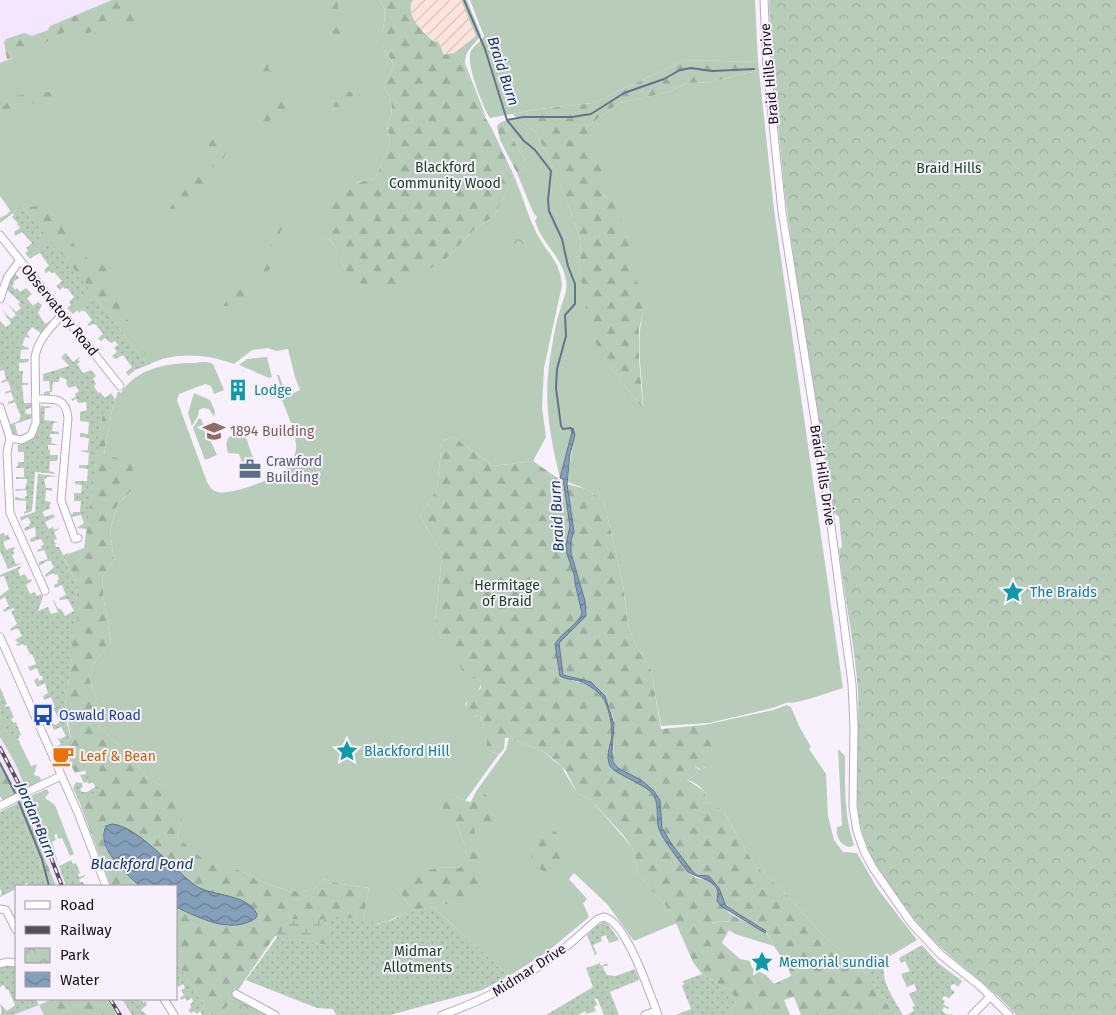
<svg xmlns="http://www.w3.org/2000/svg" width="1116" height="1015" viewBox="0 0 1116 1015" font-family="'Fira Sans',sans-serif">
<defs>
<pattern id="industrial-furrows" width="10" height="10" patternUnits="userSpaceOnUse" patternTransform="scale(1.25)"><rect width="10" height="10" fill="#fce4da"/><path d="M-1 1l2-2M0 10L10 0M9 11l2-2" fill="none" stroke="#d7c3bb"/></pattern>
<pattern id="forest-firs" width="22" height="20" patternUnits="userSpaceOnUse" patternTransform="scale(1.25)"><rect width="22" height="20" fill="#b8ccba"/><path d="M5 1l3.5 6h-7zM16 11l3.5 6h-7z" fill="#9dae9f"/></pattern>
<pattern id="wetland-marsh" width="20" height="14" patternUnits="userSpaceOnUse" patternTransform="scale(1.25)"><rect width="20" height="14" fill="#b8ccba"/><path d="M1 5h8M5 5V1M11 12h8M15 12V8" fill="none" stroke="#9dae9f"/></pattern>
<pattern id="park-crowns" width="20" height="18" patternUnits="userSpaceOnUse" patternTransform="scale(1.25)"><rect width="20" height="18" fill="#b8ccba"/><path d="M2 6a3 3 0 1 1 6 0M12 15a3 3 0 1 1 6 0" fill="none" stroke="#9dae9f"/></pattern>
<pattern id="garden-dots" width="8" height="8" patternUnits="userSpaceOnUse" patternTransform="scale(1.25)"><rect width="8" height="8" fill="#b8ccba"/><path d="M2 2h.1M6 6h.1" fill="none" stroke="#9dae9f" stroke-width="1.8" stroke-linecap="round"/></pattern>
<pattern id="water-waves" width="16" height="10" patternUnits="userSpaceOnUse" patternTransform="scale(1.25)"><rect width="16" height="10" fill="#839fb9"/><path d="M0 5q4-4 8 0t8 0" fill="none" stroke="#6a8096"/></pattern>
</defs>
<rect width="100%" height="100%" fill="#f8f0fd"/>
<!-- industrial -->
<path fill="url(#industrial-furrows)" d="M 412,0 L 461,0 L 476,36 L 454,53 L 444,55 L 438,42 L 434,42 L 414,21 L 410,6 Z"/>
<!-- built -->
<path fill="#f4e6fe" d="M 0,0 L 126,0 L 17,57 L 0,63 Z
M 0,737 L 14,761 L 26,788 L 28,788 L 66,886 L 56,886 L 19,795 L 0,762 Z
M 53,999 L 122,999 L 132,1015 L 13,1015 Z"/>
<!-- grass -->
<path fill="#b8ccba" d="M 126,0 L 379,0 C 392,13 378,32 383,47 C 385,53 391,60 394,65 L 384,87 L 390,97 L 392,106 L 391,116 L 387,125 L 390,144 L 375,179 L 357,182 L 325,236 L 334,245 L 346,271 L 445,260 L 473,231 L 495,215 L 514,176 C 522,194 527,213 535,230 C 545,252 560,259 562,285 L 544,368 L 542,408 L 546,437 L 533,461 L 493,466 L 454,437 L 442,441 L 437,489 L 420,516 L 442,554 L 435,623 L 444,647 L 460,666 L 462,672 L 478,679 L 481,682 C 481,693 469,696 465,705 L 470,717 L 475,717 L 478,715 L 480,716 C 482,721 487,731 487,736 C 488,747 487,752 499,754 L 465,801 L 452,794 L 456,823 L 465,845 L 467,863 L 459,868 L 441,867 L 397,888 L 413,911 C 392,916 387,928 363,922 L 369,888 L 341,884 L 324,879 L 314,889 L 303,891 L 289,891 L 267,884 L 239,870 L 204,861 L 177,837 L 183,818 L 162,786 L 146,776 L 133,759 L 98,725 L 97,700 L 88,675 L 94,663 L 111,642 L 104,601 L 102,578 L 114,560 L 110,532 L 117,505 L 132,490 L 132,463 L 104,455 L 112,410 L 118,391 L 121,393 C 137,368 166,363 194,363 C 201,362 207,361 213,364 L 224,390 L 214,394 L 211,386 L 205,384 L 179,394 L 177,400 L 207,482 C 210,487 212,491 218,492 C 230,496 277,478 286,469 C 291,464 295,456 296,449 C 298,434 282,401 276,387 L 280,385 L 277,375 L 279,375 L 287,396 L 300,390 L 295,377 L 288,349 L 276,351 L 268,348 L 252,350 L 234,364 C 207,354 174,351 148,365 L 94,296 L 73,314 L 67,308 L 89,290 L 51,243 L 30,259 L 25,253 L 46,237 L 22,206 L 12,213 L 0,196 L 0,63 C 44,47 82,17 126,0 Z
M 461,0 L 467,0 L 481,35 C 475,45 465,49 465,63 L 486,117 L 480,108 L 464,65 L 454,53 L 476,36 Z
M 470,0 L 755,0 L 758,62 L 685,60 L 593,103 L 539,109 L 490,118 C 483,107 465,63 471,51 C 474,45 481,42 484,36 Z
M 759,71 L 774,210 L 843,688 L 809,699 L 792,703 L 789,702 L 772,708 L 709,723 L 661,726 L 651,670 L 637,648 L 628,625 L 623,585 L 604,501 L 586,489 L 568,482 C 568,470 576,436 573,428 L 560,477 L 564,480 L 560,478 C 550,437 543,401 550,358 C 553,342 555,325 560,310 C 563,299 568,292 566,281 C 563,257 541,243 535,221 L 537,217 L 533,212 L 517,173 L 527,164 L 510,134 L 501,122 L 517,117 L 536,132 L 557,175 L 581,241 L 579,266 L 606,362 L 643,409 C 643,376 635,345 643,312 L 608,197 L 606,197 L 603,194 L 586,127 L 620,103 L 669,92 L 687,83 L 713,82 L 737,75 Z
M 267,357 L 272,377 L 269,378 L 239,365 L 247,359 Z
M 194,393 L 210,400 L 215,411 L 214,417 L 209,409 L 203,408 L 199,410 L 198,416 L 192,426 L 188,413 Z
M 199,418 L 201,419 L 217,455 L 205,460 L 193,428 Z
M 242,432 L 245,435 L 255,463 L 244,468 L 239,454 L 228,453 C 224,440 228,434 242,432 Z
M 787,705 L 791,707 L 799,726 L 811,747 L 809,749 L 826,774 L 828,816 L 834,840 L 843,852 L 857,853 L 877,888 L 917,940 L 890,956 L 885,963 L 865,973 L 823,935 L 788,896 L 754,864 L 725,814 L 707,801 C 707,790 697,783 687,780 L 697,774 L 695,766 L 699,770 L 705,768 C 714,754 719,738 704,725 L 773,710 Z
M 0,715 L 12,741 L 18,739 L 31,766 L 37,764 L 34,775 L 40,777 L 41,780 L 26,789 L 14,761 L 0,737 Z
M 509,738 L 542,751 L 561,766 L 577,793 L 590,799 L 632,847 L 638,874 L 671,912 L 677,923 L 634,941 L 607,904 L 574,873 L 569,879 L 587,899 L 583,903 L 589,917 L 547,952 L 509,976 L 433,907 L 448,904 L 462,898 L 473,824 L 471,802 L 477,790 L 506,750 Z
M 838,749 L 845,756 C 845,787 844,816 854,845 L 851,847 C 840,846 836,837 837,827 L 842,826 Z
M 47,789 L 49,793 L 45,798 L 55,805 L 74,854 L 70,856 L 62,838 L 58,839 L 57,834 L 54,835 L 56,840 L 52,842 L 59,866 L 31,796 Z
M 720,921 L 748,923 L 766,932 L 774,946 L 735,934 L 729,930 L 711,924 Z"/>
<!-- forest -->
<path fill="url(#forest-firs)" d="M 112,0 L 138,0 L 135,3 L 140,21 L 127,26 L 112,22 L 86,34 L 78,24 L 24,55 L 7,59 L 4,42 L 6,39 L 24,33 L 32,36 L 48,30 L 50,26 Z
M 328,0 L 338,0 C 337,12 344,28 339,39 L 336,40 L 333,38 L 328,17 Z
M 379,0 L 412,0 C 406,18 422,30 434,42 L 438,41 L 444,55 L 454,53 L 464,65 L 480,108 L 492,129 L 514,176 L 495,215 L 473,231 L 445,260 L 390,290 L 359,283 L 346,271 L 334,245 L 325,236 C 334,195 330,186 375,179 L 390,144 L 387,124 L 391,116 L 392,106 L 390,97 L 384,87 L 394,65 C 391,59 385,53 383,47 C 377,32 393,14 379,0 Z
M 263,54 L 270,57 L 268,68 L 271,72 L 267,79 L 253,77 L 250,71 L 250,65 Z
M 685,60 L 758,62 L 759,71 L 737,75 L 713,82 L 687,83 L 669,92 L 620,103 L 586,127 L 606,184 C 605,188 599,195 607,197 C 609,198 611,198 612,199 L 628,235 L 643,312 L 639,329 L 639,358 L 643,409 L 606,362 L 590,332 L 579,266 L 581,241 L 557,175 L 536,132 L 513,114 L 539,109 L 593,103 Z
M 57,91 L 64,91 L 65,95 L 62,97 L 31,104 L 19,114 L 13,112 L 0,117 L 0,104 L 4,106 L 13,96 Z
M 346,91 L 352,92 L 353,97 L 351,105 L 341,107 L 334,107 L 332,101 C 335,94 339,92 346,91 Z
M 283,95 L 289,114 L 262,123 C 263,113 274,100 283,95 Z
M 501,122 L 510,134 L 527,164 L 517,173 L 500,140 L 497,126 Z
M 235,133 L 237,134 L 238,138 L 228,148 L 220,166 L 213,167 L 212,161 L 215,155 L 207,144 L 210,140 Z
M 200,171 L 204,177 L 205,184 L 198,189 L 194,188 C 190,197 174,215 166,222 L 163,216 L 183,192 L 193,176 Z
M 36,206 C 48,209 57,211 65,221 C 63,238 82,252 93,264 L 101,264 L 109,268 C 110,274 107,276 107,281 C 106,291 113,296 121,301 L 123,315 L 134,327 L 150,352 L 147,356 L 50,240 L 27,210 L 27,208 Z
M 281,222 L 283,226 L 277,241 L 279,247 L 278,254 L 264,279 L 261,290 L 255,297 L 253,294 L 270,256 L 271,238 L 277,224 Z
M 243,288 L 247,291 L 248,294 L 244,298 L 238,297 L 227,306 L 220,306 L 218,312 C 213,309 211,307 212,301 L 217,297 L 229,295 Z
M 112,410 L 104,454 L 133,463 L 132,490 L 117,505 L 110,532 L 114,560 L 102,578 L 104,601 L 111,642 L 94,663 L 88,675 L 97,700 L 98,725 L 133,759 L 146,776 L 162,786 L 175,797 L 183,818 L 177,837 L 204,860 L 239,870 L 267,884 L 289,891 L 303,891 L 314,889 L 324,879 L 341,884 L 369,888 L 363,922 L 354,918 L 326,945 L 275,936 L 221,1015 L 211,1015 L 176,961 L 176,907 L 227,926 L 257,914 L 250,906 L 204,891 L 196,886 C 169,866 148,840 118,825 L 104,828 C 98,850 125,873 140,886 L 111,886 L 79,801 L 100,792 L 88,770 L 75,773 L 69,762 L 63,759 L 57,746 L 71,739 L 65,705 L 72,658 L 72,633 L 78,586 L 63,556 L 84,548 L 103,411 Z
M 454,437 L 493,466 L 533,461 L 563,482 L 570,526 L 566,545 L 567,554 L 574,574 L 575,583 L 583,613 C 578,625 562,632 555,644 L 560,674 C 571,684 588,680 600,693 C 607,701 613,727 612,737 C 610,746 605,758 610,767 C 614,773 643,783 652,793 C 661,804 655,818 660,830 C 663,839 685,871 693,876 C 700,880 708,879 714,885 C 720,892 722,905 728,912 C 733,916 742,920 748,923 L 720,921 L 712,923 L 729,930 L 722,943 L 740,959 L 750,961 L 752,968 L 766,975 L 774,984 L 791,976 L 788,967 L 774,946 L 766,931 L 726,906 L 719,888 L 709,876 L 697,874 L 693,872 L 671,843 L 662,828 L 660,800 L 653,790 L 634,776 L 618,768 L 613,762 L 614,720 L 605,696 L 591,682 L 563,675 L 559,643 L 586,616 L 585,601 L 571,553 L 571,540 L 574,532 L 567,484 L 586,489 L 604,501 L 623,585 L 628,625 L 637,648 L 651,670 L 661,729 L 704,725 C 715,734 719,746 711,758 C 708,763 707,767 701,770 L 695,766 L 697,774 L 687,780 L 704,791 L 708,802 L 723,811 L 754,864 L 788,896 L 823,935 L 865,973 L 895,1015 L 801,1015 L 794,997 L 784,1000 L 790,1015 L 731,1015 L 735,1000 L 732,992 L 702,974 L 693,962 L 671,912 L 638,874 L 632,847 L 623,835 L 590,799 L 577,793 L 566,771 L 556,761 L 542,751 L 509,738 L 505,738 L 504,749 L 499,754 L 489,751 L 487,746 L 487,735 L 481,717 L 478,715 L 474,717 L 470,717 L 465,709 L 468,700 L 481,688 L 481,682 L 478,679 L 470,678 L 464,676 L 460,666 L 444,648 L 435,623 L 442,554 L 420,516 L 437,489 L 442,441 Z
M 0,762 L 19,795 L 4,803 L 0,796 Z
M 477,790 C 494,799 501,806 496,826 C 495,831 497,833 493,837 L 485,835 L 473,825 C 477,840 486,872 478,887 C 468,904 430,907 413,911 L 397,888 L 407,876 L 441,867 L 459,868 L 466,863 L 465,845 L 456,823 L 443,818 L 443,802 L 452,794 L 465,801 L 471,802 Z
M 25,809 L 56,886 L 47,886 L 38,858 L 24,824 L 24,810 Z
M 548,830 L 556,832 L 569,852 C 565,863 560,870 549,874 L 534,866 L 526,839 L 536,831 Z
M 53,999 L 107,999 L 117,1015 L 44,1015 L 39,1005 Z"/>
<!-- wetland -->
<path fill="url(#wetland-marsh)" d="M 290,918 L 305,921 L 325,919 L 311,940 L 278,935 Z"/>
<!-- park -->
<path fill="url(#park-crowns)" d="M 769,0 L 1116,0 L 1116,1015 L 1016,1015 C 993,988 963,969 937,944 C 914,922 894,893 877,866 C 844,814 861,749 858,692 C 855,644 844,596 839,549 L 842,547 L 839,517 L 834,513 L 799,296 L 785,195 L 772,65 Z
M507 240a9 9 0 1 1 18 0a9 9 0 1 1-18 0Z
M 233,996 L 267,1015 L 221,1015 Z"/>
<!-- garden -->
<path fill="url(#garden-dots)" d="M 21,205 L 47,237 L 29,251 L 26,248 L 32,243 L 22,232 L 15,236 L 14,232 L 20,228 L 17,224 L 18,223 L 12,217 L 14,215 L 13,213 L 0,223 L 0,218 L 6,215 L 11,210 L 13,213 Z
M 51,242 L 90,290 L 71,305 L 69,302 L 74,297 L 67,288 L 65,289 L 63,287 L 60,290 L 56,286 L 62,281 L 54,272 L 52,273 L 49,271 L 46,273 L 44,270 L 49,266 L 40,253 L 32,257 Z
M 13,271 L 19,278 L 13,282 L 14,284 L 12,286 L 15,290 L 17,288 L 20,292 L 26,288 L 32,294 L 27,298 L 33,306 L 38,302 L 42,305 L 38,313 L 45,324 L 50,321 L 51,323 L 42,334 L 32,327 L 27,334 L 30,338 L 25,337 L 22,345 L 30,349 L 21,350 L 20,359 L 29,359 L 28,362 L 19,363 L 19,371 L 23,371 L 22,383 L 28,383 L 28,385 L 22,385 L 24,403 L 32,403 L 33,407 L 25,410 L 26,414 L 33,414 L 33,418 L 15,424 L 18,436 L 27,433 L 22,438 L 14,436 L 9,425 L 20,420 L 19,418 L 21,417 L 15,402 L 8,404 L 8,402 L 14,400 L 11,392 L 5,394 L 5,392 L 11,390 L 8,381 L 1,383 L 2,381 L 6,379 L 4,370 L 0,371 L 0,321 L 6,327 L 11,323 L 2,310 L 11,319 L 16,315 L 7,303 L 16,312 L 21,308 L 18,304 L 20,302 L 5,288 Z
M 94,296 L 148,365 L 135,370 L 128,376 L 126,372 L 132,367 L 123,355 L 115,359 L 112,356 L 117,352 L 114,348 L 118,345 L 115,341 L 111,343 L 105,338 L 101,341 L 98,338 L 103,334 L 96,325 L 93,324 L 89,326 L 87,325 L 92,320 L 85,311 L 84,312 L 82,310 L 79,313 L 77,310 Z
M 66,353 L 73,362 L 81,356 L 78,360 L 80,362 L 77,364 L 83,373 L 91,370 L 96,376 L 93,379 L 96,384 L 94,386 L 98,393 L 100,392 L 105,398 L 111,393 L 115,399 L 112,410 L 103,412 L 87,529 L 77,528 L 84,523 L 81,515 L 72,517 L 71,514 L 73,514 L 73,512 L 80,512 L 81,501 L 74,501 L 74,493 L 81,493 L 82,485 L 75,484 L 75,481 L 87,481 L 88,469 L 79,468 L 79,465 L 88,465 L 89,453 L 79,451 L 88,450 L 89,438 L 80,437 L 80,433 L 88,434 L 89,422 L 80,421 L 80,412 L 87,410 L 86,402 L 78,403 L 76,398 L 73,401 L 71,399 L 76,397 L 75,394 L 79,391 L 76,386 L 69,388 L 66,384 L 67,380 L 60,377 L 59,382 L 53,382 L 52,392 L 50,392 L 50,396 L 44,395 L 44,392 L 50,391 L 49,381 L 43,381 L 43,374 L 69,366 L 61,357 Z
M 41,406 L 56,407 L 45,408 L 44,420 L 60,422 L 53,423 L 52,431 L 59,432 L 59,434 L 50,434 L 50,437 L 52,438 L 51,443 L 59,445 L 48,445 L 48,449 L 50,450 L 50,455 L 58,455 L 57,461 L 50,461 L 49,471 L 57,474 L 35,472 L 32,511 L 24,514 L 24,512 L 26,511 L 26,501 L 15,500 L 15,497 L 25,499 L 25,496 L 27,496 L 26,490 L 15,491 L 16,489 L 25,489 L 26,484 L 27,483 L 27,479 L 16,479 L 16,477 L 24,477 L 24,468 L 15,468 L 18,466 L 18,462 L 24,462 L 24,452 L 18,452 L 18,445 C 39,440 39,424 41,406 Z
M 38,474 L 58,476 L 47,477 L 46,479 L 44,479 L 46,488 L 52,488 L 52,491 L 46,490 L 45,501 L 51,502 L 49,507 L 51,508 L 42,512 L 45,517 L 53,514 L 55,517 L 45,522 L 48,529 L 53,527 L 54,530 L 59,528 L 59,529 L 54,532 L 57,539 L 54,540 L 55,543 L 57,543 L 55,545 L 56,547 L 59,547 L 63,555 L 70,552 L 63,557 L 78,586 L 76,601 L 78,620 L 72,633 L 72,658 L 65,705 L 67,724 L 71,739 L 61,744 L 57,737 L 60,739 L 66,736 L 61,727 L 54,730 L 50,722 L 53,721 L 55,725 L 59,723 L 59,721 L 62,720 L 61,717 L 58,718 L 55,711 L 48,713 L 49,710 L 55,707 L 51,697 L 44,700 L 43,696 L 48,693 L 45,683 L 37,687 L 34,680 L 38,678 L 39,681 L 43,679 L 42,676 L 40,676 L 37,668 L 30,671 L 28,667 L 36,664 L 32,654 L 24,657 L 30,654 L 26,645 L 24,646 L 23,644 L 17,646 L 16,644 L 19,643 L 15,640 L 22,636 L 18,628 L 11,631 L 10,629 L 17,624 L 11,611 L 15,610 L 13,608 L 4,612 L 3,610 L 9,606 L 5,597 L 0,600 L 0,596 L 9,589 L 4,576 L 0,577 L 0,575 L 21,566 L 21,568 L 18,570 L 20,576 L 25,574 L 28,580 L 31,579 L 32,581 L 26,585 L 30,594 L 35,592 L 37,596 L 42,594 L 43,597 L 38,611 L 48,607 L 51,614 L 58,612 L 53,600 L 54,600 L 58,609 L 61,609 L 65,616 L 74,611 L 68,599 L 60,600 L 59,598 L 66,595 L 62,585 L 55,588 L 54,585 L 58,583 L 57,581 L 59,579 L 57,574 L 55,575 L 53,573 L 46,577 L 45,575 L 54,567 L 51,561 L 47,561 L 39,566 L 39,562 L 48,559 L 44,550 L 38,552 L 37,550 L 42,548 L 41,546 L 44,544 L 41,539 L 31,542 L 30,539 L 36,536 L 35,527 L 25,531 L 24,528 L 29,526 L 29,524 L 31,523 L 28,517 L 21,521 L 20,517 L 35,512 Z
M 4,533 L 5,536 L 9,534 L 8,536 L 11,539 L 3,542 L 6,550 L 14,547 L 15,549 L 13,550 L 14,554 L 12,555 L 16,564 L 23,563 L 8,569 L 0,551 L 0,534 Z
M 0,687 L 7,704 L 5,705 L 6,707 L 9,706 L 14,718 L 11,719 L 13,723 L 16,722 L 21,735 L 19,736 L 19,738 L 12,742 L 0,715 Z
M 85,770 L 88,770 L 101,792 L 79,801 L 73,788 L 76,782 L 82,783 L 83,787 L 80,789 L 82,792 L 87,792 L 95,787 L 93,782 L 89,784 L 88,782 L 84,783 L 80,775 L 86,774 Z
M 22,801 L 29,821 L 24,824 L 38,858 L 47,886 L 29,886 L 27,883 L 21,886 L 16,886 L 16,889 L 0,897 L 2,892 L 0,889 L 0,812 Z
M 71,860 L 73,864 L 76,863 L 80,873 L 78,874 L 79,877 L 85,875 L 85,876 L 79,880 L 80,882 L 83,882 L 85,886 L 66,886 L 59,866 Z
M 433,907 L 509,976 L 482,990 L 390,1015 L 336,1015 L 333,1009 L 317,1008 L 246,980 L 278,936 L 326,945 L 331,917 L 354,918 L 378,924 L 390,921 L 408,912 Z
M 604,922 L 608,924 L 619,940 L 609,943 L 606,935 L 601,937 L 602,941 L 593,945 L 597,954 L 595,955 L 587,935 L 598,925 Z
M 922,945 L 938,963 L 962,981 L 958,987 L 954,984 L 951,985 L 951,989 L 955,992 L 949,998 L 944,996 L 942,999 L 945,1001 L 943,1004 L 949,1008 L 948,1009 L 944,1007 L 942,1011 L 946,1014 L 954,1015 L 907,1015 L 914,1011 L 912,1007 L 915,1006 L 909,994 L 917,990 L 914,984 L 907,987 L 901,974 L 910,971 L 905,961 L 901,963 L 899,958 Z
M 176,961 L 211,1015 L 202,1015 L 200,1011 L 197,1014 L 194,1011 L 191,1013 L 188,1010 L 191,1008 L 190,1004 L 193,1002 L 192,998 L 187,1001 L 185,998 L 181,1000 L 180,998 L 184,995 L 181,990 L 185,988 L 183,984 L 179,987 L 176,983 Z
M 600,963 L 601,966 L 607,963 L 608,966 L 604,966 L 603,968 L 607,975 L 616,976 L 635,969 L 639,980 L 610,992 L 619,1015 L 604,1015 L 597,998 L 595,999 L 597,1005 L 594,1007 L 596,1011 L 586,1014 L 585,1011 L 578,1015 L 546,1015 L 593,987 L 586,968 Z
M 885,963 C 879,980 895,1000 903,1015 L 895,1015 L 865,973 Z
M 5,965 L 16,965 L 16,999 L 36,999 L 39,1005 L 13,1015 L 0,1015 L 2,1013 L 0,1004 L 7,1011 L 15,1005 L 8,989 L 6,990 L 4,985 L 0,987 L 0,967 Z
M 702,974 L 732,992 L 735,1000 L 731,1015 L 676,1015 L 691,1009 L 682,986 L 684,984 L 683,981 Z
M 122,999 L 139,999 L 140,1001 L 142,1000 L 143,1003 L 146,1001 L 147,1005 L 141,1010 L 147,1015 L 132,1015 Z"/>
<!-- water -->
<path fill="url(#water-waves)" stroke="#63758a" d="M 573,428 L 575,435 L 570,454 L 567,484 L 574,532 L 571,540 L 571,553 L 585,601 L 586,616 L 559,643 L 563,675 L 591,682 L 605,696 L 614,724 L 612,752 L 613,762 L 618,768 L 641,780 L 653,790 L 660,800 L 662,828 L 671,843 L 693,872 L 697,875 L 709,876 L 719,888 L 726,906 L 766,931 L 765,933 L 721,906 L 717,901 C 717,898 718,896 718,893 C 716,879 696,878 687,871 C 679,860 664,842 659,829 C 655,818 661,803 651,792 C 643,784 612,772 610,766 C 605,755 611,745 612,735 C 612,723 608,700 598,692 C 594,689 587,684 582,682 C 574,679 567,680 560,676 L 555,644 C 562,632 578,625 582,613 L 575,583 L 574,574 L 567,554 L 566,545 L 570,526 L 563,479 L 560,478 Z
M 112,824 C 138,826 174,870 196,886 C 214,897 246,893 257,914 L 256,918 C 231,935 200,918 176,907 L 176,886 L 169,884 L 166,886 L 140,886 C 126,874 95,847 106,826 Z"/>
<g fill="none" stroke-linecap="round" stroke-linejoin="round">
<!-- stream -->
<path stroke="#63758a" stroke-width="2" d="M 464,0 L 485,49 L 507,120 L 524,141 L 535,150 L 551,171 L 548,200 L 549,211 L 562,239 L 568,266 L 575,284 L 575,304 L 565,315 L 566,336 L 557,369 L 556,388 L 561,426 L 563,429 L 571,428 L 573,432
M 507,120 L 523,117 L 572,117 L 591,114 L 624,93 L 664,79 L 680,70 L 691,68 L 712,71 L 754,69
M 0,763 L 16,795
M 18,800 L 42,859 L 49,886"/>
<!-- minor casing -->
<g stroke="#baa8c7" stroke-width="9">
<path id="minor" d="M 764,0 L 767,66 L 782,211 L 828,503 L 852,684 L 854,727 L 853,807 L 857,831 L 864,851 L 873,868 L 912,924 L 941,955 L 980,986 L 1009,1015
M 0,235 L 120,386
M 0,299 L 7,278 L 20,260
M 35,399 C 53,399 66,396 68,418 L 61,500 L 75,539 L 78,538
M 0,407 L 10,438 L 22,440 L 31,435 L 36,423 L 35,358 C 37,340 51,327 63,314
M 10,438 L 7,452 L 10,513 L 45,591
M 0,637 L 78,813 L 106,886
M 29,791 L 61,776
M 0,806 L 14,799
M 0,909 L 6,910 L 16,930
M 0,964 L 7,962 L 16,963
M 236,994 L 275,1015
M 164,999 L 174,1015
M 442,1015 C 485,1000 526,978 563,949 C 575,940 586,929 598,919 L 604,917 C 626,921 650,994 658,1015
M 645,1015 L 656,1011
M 972,1015 L 991,996"/>
</g>
<!-- minor -->
<use href="#minor" stroke="#fff" stroke-width="7"/>
<!-- rail casing -->
<g stroke="#554f5a" stroke-width="4">
<path id="rail" d="M 0,748 L 33,811 L 62,886
M 110,999 L 120,1015"/>
</g>
<!-- rail -->
<use href="#rail" stroke="#f8f0fd" stroke-width="2" stroke-dasharray="5.5" stroke-linecap="butt"/>
<!-- minor-bridge casing -->
<g stroke="#baa8c7" stroke-width="9" stroke-linecap="butt">
<path id="minor-bridge" d="M 14,799 L 29,791"/>
</g>
<!-- minor-bridge -->
<use href="#minor-bridge" stroke="#fff" stroke-width="7"/>
</g>
<!-- icons -->
<defs>
<g id="building-bare" transform="scale(1.725)"><path d="M-4-6H4V6H1V3H-1V6H-4ZM-2.5-4.3h1.7v1.8h-1.7ZM.8-4.3h1.7v1.8H.8ZM-2.5-1h1.7V.8h-1.7ZM.8-1h1.7V.8H.8Z" fill="#0f9aa8" stroke="#f8f0fd" stroke-width="2.5" paint-order="stroke"/></g>
<g id="university-bare" transform="scale(1.725)"><path d="M0-5L7-2L0 1L-7-2ZM-4 1L0 2.5L4 1V4Q0 6-4 4Z" fill="#8d6e63" stroke="#f8f0fd" stroke-width="2.5" paint-order="stroke"/></g>
<g id="office-bare" transform="scale(1.725)"><path d="M-6-3h4V-5.5h4V-3h4V5H-6ZM-1-4.5V-3h2v-1.5ZM-6 0V1H6V0Z" fill="#5c6f8a" stroke="#f8f0fd" stroke-width="2.5" paint-order="stroke"/></g>
<g id="sight-bare" transform="scale(1.725)"><path d="M0-6L1.8-2.2L6-1.7L2.9 1.2L3.7 5.4L0 3.3L-3.7 5.4L-2.9 1.2L-6-1.7L-1.8-2.2Z" fill="#0f9aa8" stroke="#f8f0fd" stroke-width="2.5" paint-order="stroke"/></g>
<g id="bus-bare" transform="scale(1.725)"><path d="M-5-6H5V4H4V6H2V4H-2V6H-4V4H-5ZM-3.5-4V0h7V-4ZM-3.5 1.2v1.5H-2V1.2ZM2 1.2v1.5H3.5V1.2Z" fill="#1a4fb4" stroke="#f8f0fd" stroke-width="2.5" paint-order="stroke"/></g>
<g id="cafe-bare" transform="scale(1.725)"><path d="M-5.5-4.5H6V0H3Q3 3.5 0 3.5H-2.5Q-5.5 3.5-5.5 0ZM3-3.2v2h1.7v-2ZM-6 4.5H4V6H-6Z" fill="#e8710a" stroke="#f8f0fd" stroke-width="2.5" paint-order="stroke"/></g>
</defs>
<g fill-rule="evenodd">
<use href="#building-bare" x="238" y="390"/>
<use href="#university-bare" x="214" y="431"/>
<use href="#office-bare" x="250" y="469"/>
<use href="#sight-bare" x="1013" y="592"/>
<use href="#bus-bare" x="43" y="715"/>
<use href="#sight-bare" x="347" y="751"/>
<use href="#cafe-bare" x="63" y="756"/>
<use href="#sight-bare" x="762" y="962"/>
</g>
<g text-anchor="middle" stroke-width="4" stroke-linejoin="round" paint-order="stroke">
<!-- street labels -->
<g font-size="14" fill="#18121d" stroke="#f8f0fd">
<text transform="translate(769 74) rotate(-95)" y="5">Braid Hills Drive</text>
<text transform="translate(60 310) rotate(51)" y="5">Observatory Road</text>
<text transform="translate(823 475) rotate(81)" y="5">Braid Hills Drive</text>
<text transform="translate(529 970) rotate(-33)" y="5">Midmar Drive</text>
</g>
<!-- park labels -->
<g font-size="14" fill="#174421" stroke="#f8f0fd">
<text x="445" y="172">Blackford<tspan x="445" dy="16">Community Wood</tspan></text>
<text x="949" y="173">Braid Hills</text>
<text x="507" y="590">Hermitage<tspan x="507" dy="16">of Braid</tspan></text>
<text x="418" y="956">Midmar<tspan x="418" dy="16">Allotments</tspan></text>
</g>
<!-- culture labels -->
<g font-size="14" fill="#0d838f" stroke="#f8f0fd" text-anchor="start">
<text x="254" y="395">Lodge</text>
<text x="1030" y="597">The Braids</text>
<text x="364" y="756">Blackford Hill</text>
<text x="779" y="967">Memorial sundial</text>
</g>
<!-- education labels -->
<g font-size="14" fill="#785e54" stroke="#f8f0fd" text-anchor="start">
<text x="230" y="436">1894 Building</text>
</g>
<!-- service labels -->
<g font-size="14" fill="#4e5e75" stroke="#f8f0fd" text-anchor="start">
<text x="266" y="466">Crawford<tspan x="266" dy="16">Building</tspan></text>
</g>
<!-- transit labels -->
<g font-size="14" fill="#164399" stroke="#f8f0fd" text-anchor="start">
<text x="59" y="720">Oswald Road</text>
</g>
<!-- food labels -->
<g font-size="14" fill="#c56008" stroke="#f8f0fd" text-anchor="start">
<text x="80" y="761">Leaf &amp; Bean</text>
</g>
<!-- water labels -->
<g font-size="15" font-style="italic" fill="#113e62" stroke="#f8f0fd">
<text transform="translate(503 71) rotate(72)" y="5">Braid Burn</text>
<text transform="translate(557 516) rotate(-93)" y="5">Braid Burn</text>
<text transform="translate(36 820) rotate(67)" y="5">Jordan Burn</text>
<text x="142" y="869">Blackford Pond</text>
</g>
</g>
<!-- legend -->
<rect x="15" y="885" width="162" height="115" fill="#f8f0fd" stroke="#9e97a3"/>
<rect x="25" y="901" width="25" height="8" fill="#ffffff" stroke="#9e97a3"/>
<text x="60" y="910" font-size="15" fill="#18121d">Road</text>
<rect x="25" y="926" width="25" height="8" fill="#554f5a" stroke="#9e97a3"/>
<text x="60" y="935" font-size="15" fill="#18121d">Railway</text>
<rect x="25" y="948" width="25" height="15" fill="url(#park-crowns)" stroke="#9e97a3"/>
<text x="60" y="960" font-size="15" fill="#18121d">Park</text>
<rect x="25" y="972" width="25" height="15" fill="url(#water-waves)" stroke="#9e97a3"/>
<text x="60" y="985" font-size="15" fill="#18121d">Water</text>
</svg>
